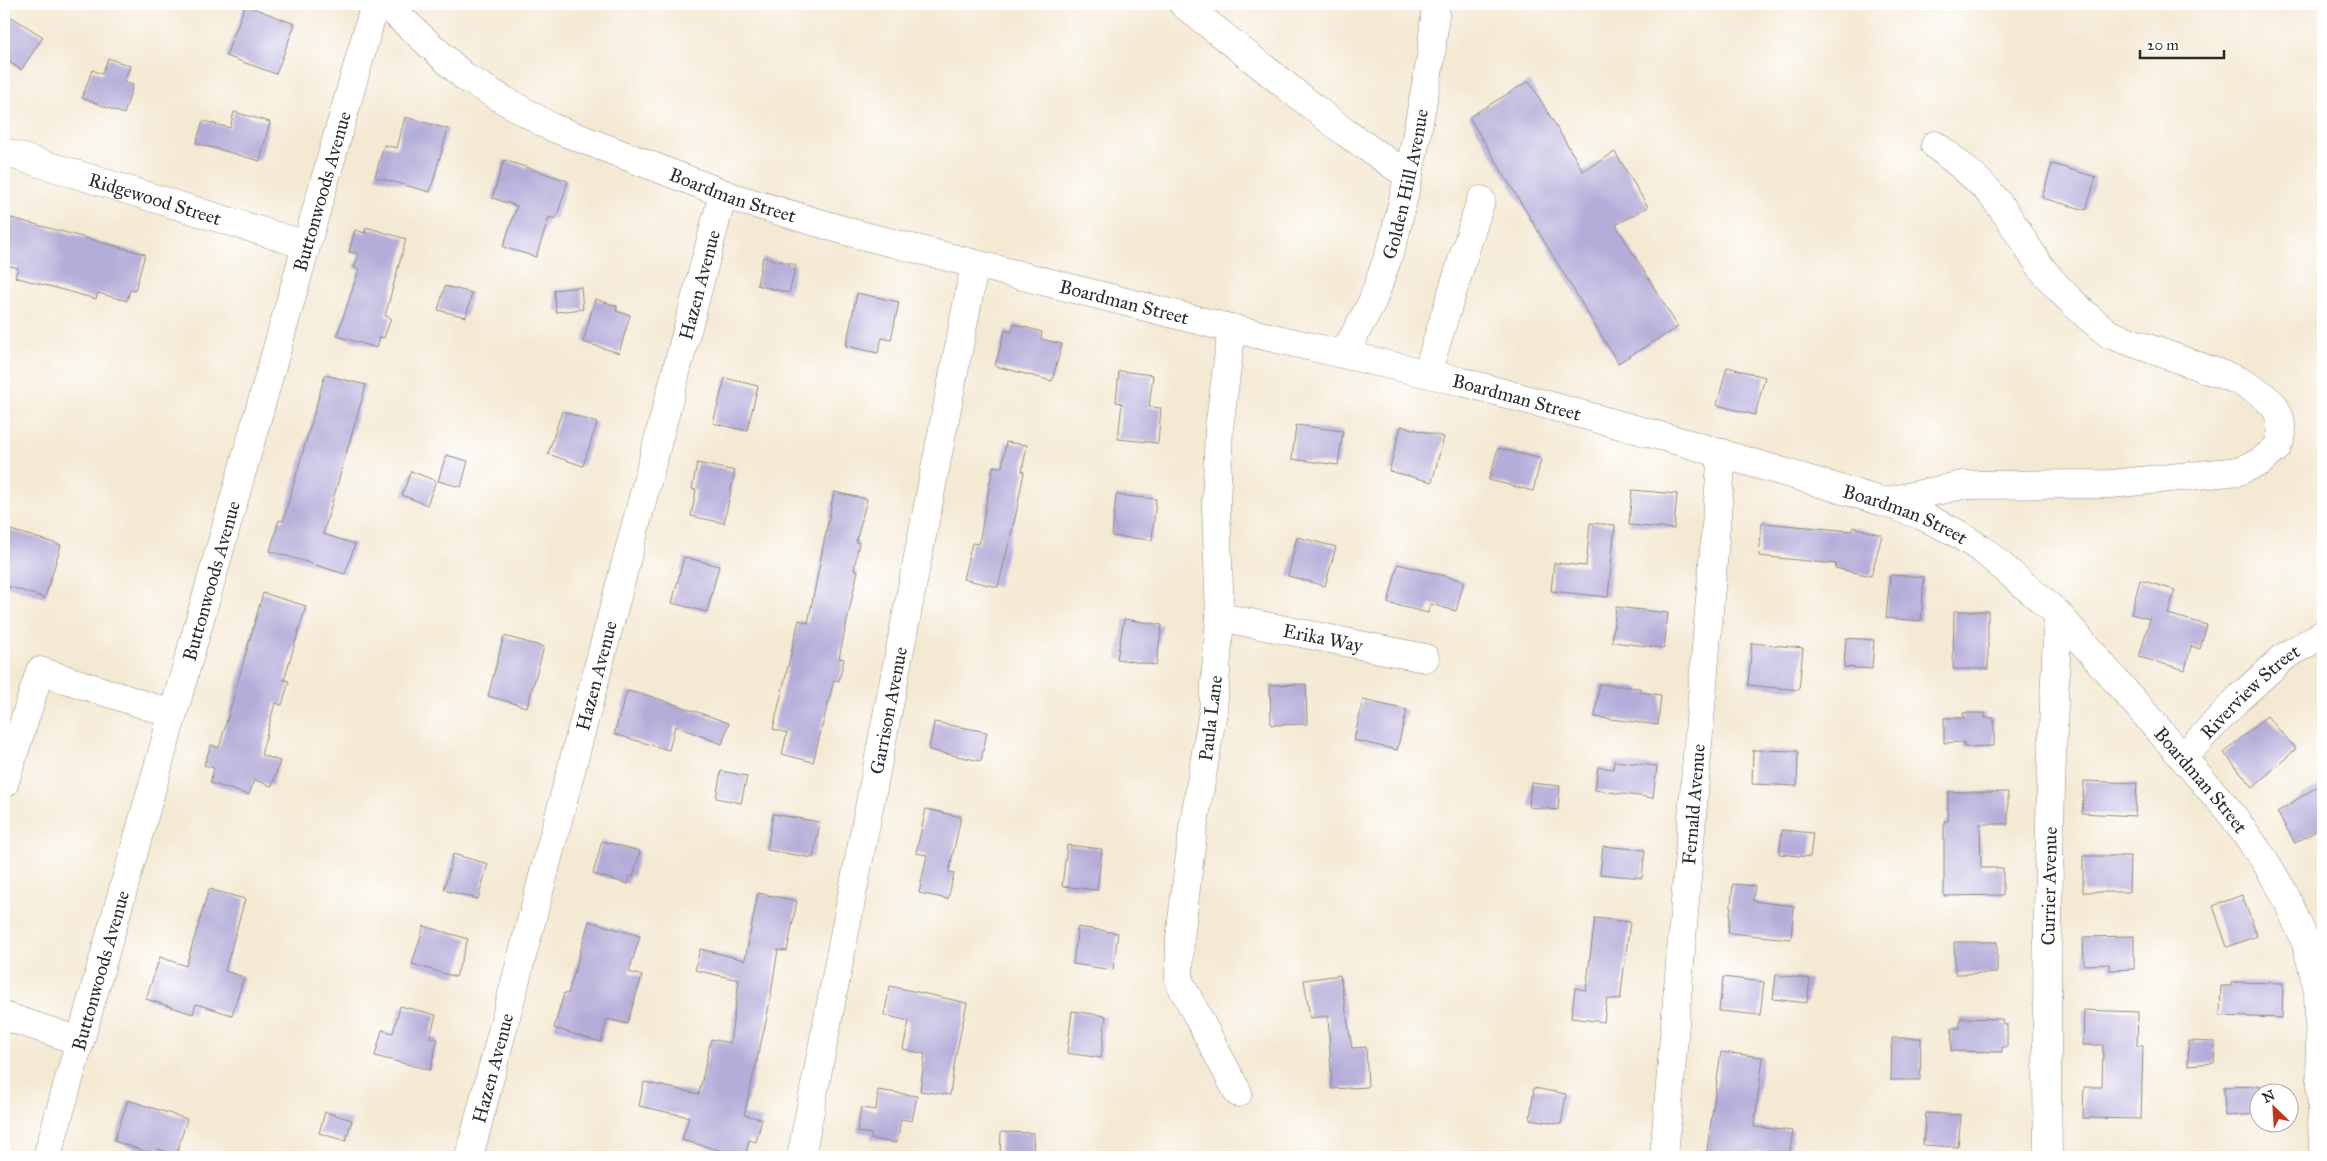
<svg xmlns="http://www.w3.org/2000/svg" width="2327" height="1161" viewBox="0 0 2327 1161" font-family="'IM FELL Great Primer',serif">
<rect width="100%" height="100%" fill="#fff"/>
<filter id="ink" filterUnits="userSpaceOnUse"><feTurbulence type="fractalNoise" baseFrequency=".02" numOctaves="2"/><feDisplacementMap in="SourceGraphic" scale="10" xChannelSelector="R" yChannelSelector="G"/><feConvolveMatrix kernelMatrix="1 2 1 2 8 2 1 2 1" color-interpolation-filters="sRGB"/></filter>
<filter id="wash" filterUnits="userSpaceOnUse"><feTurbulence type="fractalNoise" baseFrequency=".0096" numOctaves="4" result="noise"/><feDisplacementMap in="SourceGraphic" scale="20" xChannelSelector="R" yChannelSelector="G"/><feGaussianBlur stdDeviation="1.12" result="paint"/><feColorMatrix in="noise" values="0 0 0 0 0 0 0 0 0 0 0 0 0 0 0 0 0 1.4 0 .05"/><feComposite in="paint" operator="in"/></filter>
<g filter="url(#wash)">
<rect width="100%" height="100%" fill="#f4e9d3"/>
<g id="blocks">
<!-- building -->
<path fill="#b5add9" d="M 245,5 L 295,24 L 276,74 L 226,56 Z
M 4,12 L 43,37 L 21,70 L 4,58 Z
M 108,58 L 130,66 L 124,82 L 133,85 L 124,114 L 82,98 L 92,70 L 102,74 Z
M 1529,81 L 1583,171 L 1615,152 L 1648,207 L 1616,225 L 1678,327 L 1618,363 L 1469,117 Z
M 234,112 L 270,122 L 260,161 L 196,143 L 203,121 L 230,128 Z
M 405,117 L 448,129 L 430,192 L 375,177 L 384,145 L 397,148 Z
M 504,160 L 568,181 L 556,219 L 549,217 L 536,257 L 503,247 L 517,206 L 492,198 Z
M 2052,164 L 2096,177 L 2086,210 L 2042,198 Z
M 4,216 L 145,254 L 135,291 L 130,290 L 127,301 L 98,293 L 96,299 L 15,277 L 18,268 L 4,264 Z
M 366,227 L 406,239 L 385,316 L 391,318 L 384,338 L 380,337 L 377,348 L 337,336 L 359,269 L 354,268 L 359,254 L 349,252 L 355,230 L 365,233 Z
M 763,257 L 796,265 L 789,293 L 757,285 Z
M 445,286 L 472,293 L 466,317 L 438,310 Z
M 581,287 L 583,309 L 556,312 L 554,290 Z
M 857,293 L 899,302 L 891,340 L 882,338 L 878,353 L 846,346 Z
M 595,299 L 617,306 L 616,311 L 630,315 L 619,353 L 583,342 Z
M 1014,324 L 1042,332 L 1041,339 L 1062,344 L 1052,381 L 995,366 L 1005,330 L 1012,332 Z
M 1727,367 L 1765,377 L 1755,415 L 1717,405 Z
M 1119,371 L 1153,375 L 1149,407 L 1161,408 L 1158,443 L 1118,439 L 1122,403 L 1116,402 Z
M 325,375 L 366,385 L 323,534 L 355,544 L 345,574 L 270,551 L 279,520 L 283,521 Z
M 725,378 L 758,386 L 747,431 L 713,423 Z
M 562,411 L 597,423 L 583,466 L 548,454 Z
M 1296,425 L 1343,431 L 1338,465 L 1292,459 Z
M 1401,426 L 1444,437 L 1432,482 L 1389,471 Z
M 1006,442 L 1027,445 L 1022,471 L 1024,472 L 1016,514 L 998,587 L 963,579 L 972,543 L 979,544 L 993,466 L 1002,467 Z
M 1498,448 L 1541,459 L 1533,491 L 1489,480 Z
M 446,455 L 468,461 L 461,487 L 438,481 Z
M 697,463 L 735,471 L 724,523 L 691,516 L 696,490 L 692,489 Z
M 411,471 L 436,481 L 427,505 L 402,495 Z
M 1632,490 L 1677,494 L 1674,529 L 1629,525 Z
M 834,492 L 867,499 L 856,542 L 859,542 L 854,570 L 858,570 L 839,658 L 844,659 L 839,681 L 834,680 L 813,762 L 782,754 L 787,733 L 773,729 L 799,620 L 808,623 Z
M 1116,495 L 1156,499 L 1152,540 L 1112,536 Z
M 1590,523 L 1615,525 L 1608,597 L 1551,591 L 1554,563 L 1586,566 Z
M 1762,523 L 1852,531 L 1853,527 L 1882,535 L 1871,576 L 1835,568 L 1836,564 L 1759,556 Z
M 4,528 L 61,545 L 45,598 L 4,585 Z
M 1297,537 L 1336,547 L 1325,586 L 1288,576 Z
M 684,557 L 719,566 L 707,612 L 672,603 Z
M 1398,564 L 1464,581 L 1456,611 L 1430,604 L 1428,613 L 1388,603 Z
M 1890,575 L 1924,577 L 1921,621 L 1886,618 Z
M 2140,580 L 2175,590 L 2168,614 L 2207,625 L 2200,649 L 2191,646 L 2185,670 L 2139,657 L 2150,619 L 2131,614 Z
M 263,593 L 306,606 L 284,680 L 289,681 L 282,705 L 275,703 L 261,755 L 280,761 L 272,786 L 254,780 L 249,795 L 210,783 L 214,768 L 204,765 L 211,745 L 219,748 Z
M 1616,607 L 1668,613 L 1664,648 L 1612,642 Z
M 1954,611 L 1988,611 L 1988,669 L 1953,669 Z
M 1124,619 L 1162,625 L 1156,665 L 1117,659 Z
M 504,636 L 544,647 L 527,707 L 488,696 Z
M 1846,638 L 1874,640 L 1872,669 L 1844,667 Z
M 1752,643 L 1803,648 L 1799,690 L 1748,685 Z
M 1306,684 L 1307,724 L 1271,725 L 1270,685 Z
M 1599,684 L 1640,688 L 1640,692 L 1661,695 L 1658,725 L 1595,717 Z
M 627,691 L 650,696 L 729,723 L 722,744 L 675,726 L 669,750 L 614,734 Z
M 1363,700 L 1407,710 L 1397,750 L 1354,740 Z
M 1963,713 L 1985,713 L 1985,718 L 1994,718 L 1994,746 L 1964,747 L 1964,742 L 1944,743 L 1944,718 L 1964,718 Z
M 2267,716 L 2296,749 L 2253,787 L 2224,753 Z
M 934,722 L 987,732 L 981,761 L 929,750 Z
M 1753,750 L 1798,751 L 1797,786 L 1752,784 Z
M 1614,761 L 1657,766 L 1653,798 L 1595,790 L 1598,767 L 1613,769 Z
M 721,771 L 747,776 L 741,803 L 716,798 Z
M 2084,781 L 2137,783 L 2135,816 L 2082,813 Z
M 1531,783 L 1560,786 L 1558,810 L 1529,807 Z
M 2323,783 L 2323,827 L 2295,843 L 2277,812 Z
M 1948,792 L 2008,792 L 2008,824 L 1980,824 L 1981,868 L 2003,868 L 2003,895 L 1944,896 L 1944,821 L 1948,821 Z
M 926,809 L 961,817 L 949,872 L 954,873 L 948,899 L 919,893 L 927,855 L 916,853 Z
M 773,814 L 820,822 L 813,858 L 767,850 Z
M 1782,830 L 1813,833 L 1810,857 L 1779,854 Z
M 602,841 L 640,851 L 633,877 L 630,876 L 628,884 L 593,874 Z
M 1067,845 L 1102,849 L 1097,890 L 1062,886 Z
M 1603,846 L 1645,850 L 1642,878 L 1600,874 Z
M 453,854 L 488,864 L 478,899 L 444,890 Z
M 2083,856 L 2130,856 L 2129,892 L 2083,892 Z
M 1733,884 L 1755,886 L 1753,901 L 1794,906 L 1791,939 L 1728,933 Z
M 209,889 L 245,899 L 225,971 L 244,977 L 232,1015 L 196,1004 L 193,1014 L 146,999 L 160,957 L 186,966 Z
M 758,893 L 797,901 L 787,951 L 778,950 L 767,1017 L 744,1115 L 762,1119 L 756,1142 L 749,1140 L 745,1157 L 682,1140 L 689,1117 L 639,1106 L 644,1082 L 699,1094 L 711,1039 L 730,1043 L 739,980 L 695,970 L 700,949 L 745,960 Z
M 2242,895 L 2257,936 L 2227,947 L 2213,906 Z
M 1595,918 L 1630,922 L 1620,1000 L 1607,999 L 1604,1022 L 1571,1018 L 1575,988 L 1586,990 Z
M 589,921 L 640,936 L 629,972 L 642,976 L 627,1024 L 607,1019 L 601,1042 L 554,1028 L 564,993 L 568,994 Z
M 424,926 L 468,939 L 456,977 L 412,964 Z
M 1078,927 L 1118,933 L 1113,970 L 1073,964 Z
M 2134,936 L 2134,969 L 2110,970 L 2109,964 L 2084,965 L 2083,937 Z
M 1954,942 L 1997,942 L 1997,973 L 1955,974 Z
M 1340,975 L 1352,1048 L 1366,1047 L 1368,1087 L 1332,1089 L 1328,1016 L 1310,1018 L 1304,980 Z
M 1776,975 L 1810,979 L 1807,1003 L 1773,999 Z
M 1723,977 L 1764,982 L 1760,1015 L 1719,1011 Z
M 2231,982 L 2283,983 L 2282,1018 L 2220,1016 L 2221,986 L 2231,986 Z
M 890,986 L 967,1003 L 955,1059 L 950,1095 L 920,1091 L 925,1054 L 903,1049 L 909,1021 L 884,1015 Z
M 400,1006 L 436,1015 L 430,1037 L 438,1039 L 430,1070 L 375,1056 L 382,1030 L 393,1033 Z
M 2084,1010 L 2138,1012 L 2137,1046 L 2143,1046 L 2141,1119 L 2083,1118 L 2084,1087 L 2102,1087 L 2103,1045 L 2083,1045 Z
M 1072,1011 L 1106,1016 L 1101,1058 L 1067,1053 Z
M 1960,1018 L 2002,1019 L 2003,1024 L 2007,1024 L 2007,1047 L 2002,1047 L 2002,1052 L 1951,1051 L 1952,1028 L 1960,1028 Z
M 1892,1038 L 1921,1038 L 1920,1080 L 1891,1080 Z
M 2189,1041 L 2215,1042 L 2214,1063 L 2188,1065 Z
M 1721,1052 L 1763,1057 L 1754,1127 L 1793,1131 L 1789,1155 L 1752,1151 L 1751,1157 L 1706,1157 Z
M 2260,1086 L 2260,1114 L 2225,1116 L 2224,1087 Z
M 1534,1088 L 1566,1094 L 1561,1124 L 1530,1119 Z
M 878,1090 L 917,1096 L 912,1121 L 901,1119 L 897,1143 L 871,1139 L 871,1134 L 857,1132 L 861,1108 L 876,1110 Z
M 128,1100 L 187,1119 L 176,1155 L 158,1149 L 156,1155 L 114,1141 Z
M 325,1112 L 352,1120 L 346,1141 L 319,1133 Z
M 1926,1113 L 1961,1115 L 1958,1147 L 1923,1145 Z
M 1001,1132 L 1034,1133 L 1033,1157 L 1000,1157 Z"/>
</g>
</g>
<g filter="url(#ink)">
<use href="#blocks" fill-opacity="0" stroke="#908a7f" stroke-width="1"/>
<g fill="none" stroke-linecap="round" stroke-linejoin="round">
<!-- minor casing -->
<g stroke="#908a7f" stroke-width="29">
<g id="minor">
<path id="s1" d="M 385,4 L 466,78 L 551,127 L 735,198 L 853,233 L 1209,323 L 1463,382 L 1686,443 L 1884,502 L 1922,516 L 1955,532 L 1984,551 L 2058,614 L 2230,812 L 2265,861 L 2284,893 L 2306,943 L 2318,990 L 2323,1150"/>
<path d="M 1183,4 L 1346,133 L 1409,176"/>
<path id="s2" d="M 4,152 L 306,245"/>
<path d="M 1232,328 L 1219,429 L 1216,506 L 1220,617 L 1213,711 L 1193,829 L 1180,938 L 1179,981 L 1238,1093"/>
<path id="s3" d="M 1344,354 L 1373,300 L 1394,239 L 1412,160 L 1431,57 L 1436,4"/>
<path d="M 1427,373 L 1481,200"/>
<path d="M 1884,502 L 1963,485 L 2111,484 L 2239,471 L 2260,462 L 2277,448 L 2282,434 L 2280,418 L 2274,405 L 2260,393 L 2237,380 L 2109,334 C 2085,315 2062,294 2043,270 C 2024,245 2011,216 1989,192 C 1973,174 1954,160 1935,145"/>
<path id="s4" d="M 1220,617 L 1425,658"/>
<path id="s5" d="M 2183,757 L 2241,696 L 2284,657 L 2323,634"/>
<path d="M 4,784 L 40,671 L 173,714"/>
<path d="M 4,1016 L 80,1041"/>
<path id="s6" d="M 47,1157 L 375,4"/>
<path id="s7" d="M 469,1157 L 723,194"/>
<path id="s8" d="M 801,1157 L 975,264"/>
<path id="s9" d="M 1664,1157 L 1722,453"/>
<path id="s10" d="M 2048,1157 C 2045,976 2049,795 2058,614"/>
</g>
</g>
<!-- minor -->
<use href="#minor" stroke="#fff" stroke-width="28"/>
</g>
</g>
<g text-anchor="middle" stroke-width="4" stroke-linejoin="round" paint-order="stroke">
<!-- street labels -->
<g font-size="19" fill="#2b2b2b" stroke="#fff">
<text dy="7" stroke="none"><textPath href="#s3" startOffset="182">Golden Hill Avenue</textPath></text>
<text dy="7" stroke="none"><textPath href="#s6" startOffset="1004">Buttonwoods Avenue</textPath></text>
<text dy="7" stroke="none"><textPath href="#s1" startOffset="402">Boardman Street</textPath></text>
<text dy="7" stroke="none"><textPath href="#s2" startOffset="158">Ridgewood Street</textPath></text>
<text dy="7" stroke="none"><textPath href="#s7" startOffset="902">Hazen Avenue</textPath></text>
<text dy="7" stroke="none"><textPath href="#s1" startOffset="808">Boardman Street</textPath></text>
<text dy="7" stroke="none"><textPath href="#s1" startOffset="1212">Boardman Street</textPath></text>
<text dy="7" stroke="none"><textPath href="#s1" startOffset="1618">Boardman Street</textPath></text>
<text dy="7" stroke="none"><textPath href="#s6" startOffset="599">Buttonwoods Avenue</textPath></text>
<text dy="7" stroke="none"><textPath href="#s4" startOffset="105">Erika Way</textPath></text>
<text dy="7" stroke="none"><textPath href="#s7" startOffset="498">Hazen Avenue</textPath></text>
<text dy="7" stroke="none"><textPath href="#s5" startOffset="94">Riverview Street</textPath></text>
<text dy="7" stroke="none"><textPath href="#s8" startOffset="455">Garrison Avenue</textPath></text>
<text transform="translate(1210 718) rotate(-83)" y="7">Paula Lane</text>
<text dy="7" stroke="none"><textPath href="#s1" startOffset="2022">Boardman Street</textPath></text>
<text dy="7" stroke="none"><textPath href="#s9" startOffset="354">Fernald Avenue</textPath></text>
<text dy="7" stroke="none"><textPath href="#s10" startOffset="271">Currier Avenue</textPath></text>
<text dy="7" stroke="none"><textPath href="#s6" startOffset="194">Buttonwoods Avenue</textPath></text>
<text dy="7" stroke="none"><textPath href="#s7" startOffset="92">Hazen Avenue</textPath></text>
</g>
</g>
<!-- margin -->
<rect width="2327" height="1161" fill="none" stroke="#fff" stroke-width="20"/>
<!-- north arrow -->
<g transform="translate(2274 1108) rotate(335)"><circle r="24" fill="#ffffff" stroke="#aaaaaa"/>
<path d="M0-4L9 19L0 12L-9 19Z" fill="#c8321e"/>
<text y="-8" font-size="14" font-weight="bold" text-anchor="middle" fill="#2b2b2b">N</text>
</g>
<!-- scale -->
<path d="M2140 50v8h84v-8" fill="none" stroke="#2b2b2b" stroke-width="2.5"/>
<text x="2147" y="50" font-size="15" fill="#2b2b2b" stroke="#ffffff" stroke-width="4" paint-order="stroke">20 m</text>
</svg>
